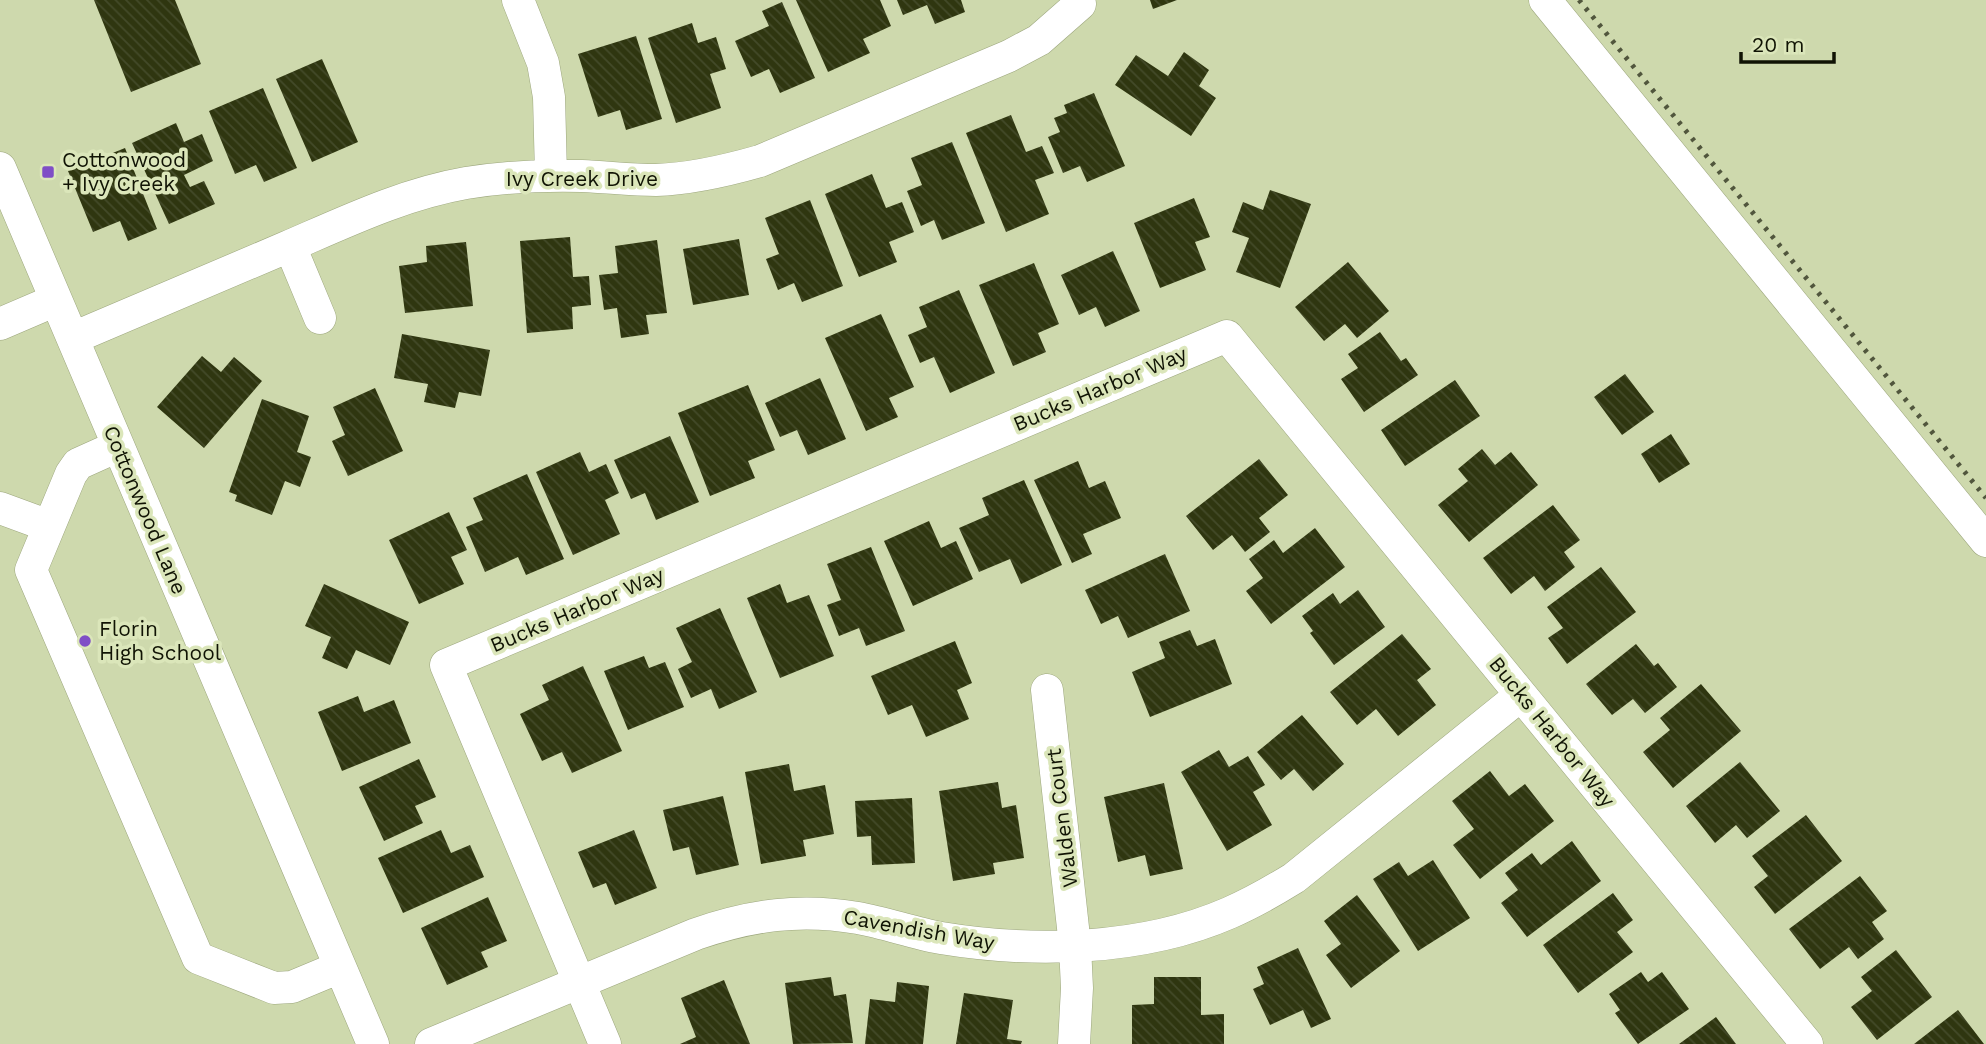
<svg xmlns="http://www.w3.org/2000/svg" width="1986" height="1044" viewBox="0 0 1986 1044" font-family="'Work Sans',sans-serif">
<defs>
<pattern id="building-back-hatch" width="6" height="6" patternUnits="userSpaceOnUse" patternTransform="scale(1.75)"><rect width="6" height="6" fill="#2f3610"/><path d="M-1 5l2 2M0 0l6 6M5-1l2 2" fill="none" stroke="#434a29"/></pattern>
</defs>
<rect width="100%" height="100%" fill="#ced9ad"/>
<!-- building -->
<path fill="url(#building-back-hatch)" d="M 94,0 L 175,0 L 201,64 L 131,92 Z
M 796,0 L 880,0 L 891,26 L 863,39 L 870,53 L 828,72 Z
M 897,0 L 961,0 L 965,12 L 935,24 L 927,5 L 903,15 Z
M 1150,0 L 1177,0 L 1153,9 Z
M 782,2 L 815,78 L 780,93 L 769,69 L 751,77 L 735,41 L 769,26 L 762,11 Z
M 692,23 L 698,43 L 716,37 L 726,69 L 710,74 L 721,108 L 676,123 L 648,38 Z
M 636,36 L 662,119 L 626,130 L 620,110 L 598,117 L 578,54 Z
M 1184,52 L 1209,70 L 1199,86 L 1216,98 L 1191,136 L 1115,85 L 1136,55 L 1168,76 Z
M 322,59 L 358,142 L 312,162 L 276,79 Z
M 263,88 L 297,168 L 264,182 L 256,165 L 235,174 L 209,111 Z
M 1094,93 L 1125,166 L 1087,182 L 1080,166 L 1063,173 L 1048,137 L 1060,132 L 1054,118 L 1067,113 L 1064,105 Z
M 1011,115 L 1026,152 L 1042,146 L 1054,173 L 1035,180 L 1049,214 L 1006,232 L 966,133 Z
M 176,123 L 184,142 L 202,134 L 213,161 L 184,175 L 190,187 L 204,181 L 215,204 L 169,224 L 132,143 Z
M 952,142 L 985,223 L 942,240 L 934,220 L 921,226 L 907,191 L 922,185 L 911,158 Z
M 125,148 L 157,229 L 128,241 L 120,221 L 93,232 L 68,171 Z
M 872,174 L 886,208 L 902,202 L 914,232 L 889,242 L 897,262 L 859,277 L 825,194 Z
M 1270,190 L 1311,204 L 1280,288 L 1236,272 L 1249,238 L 1232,232 L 1243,202 L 1263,210 Z
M 1194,198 L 1210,237 L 1195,242 L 1206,270 L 1160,288 L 1134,223 Z
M 810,200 L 843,286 L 802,302 L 794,283 L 778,290 L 766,259 L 779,254 L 765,218 Z
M 570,237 L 573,277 L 589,276 L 591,305 L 572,307 L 573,329 L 527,333 L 520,241 Z
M 739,239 L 749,295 L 693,305 L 683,249 Z
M 657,240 L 667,313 L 646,315 L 649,334 L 621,338 L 617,308 L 604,310 L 599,275 L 618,273 L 615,246 Z
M 466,242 L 473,306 L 405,313 L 399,266 L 427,262 L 426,246 Z
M 1113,251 L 1140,311 L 1105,327 L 1096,307 L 1079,315 L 1061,275 Z
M 1348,262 L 1389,311 L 1357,338 L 1345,324 L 1324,341 L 1295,307 Z
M 1034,263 L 1059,324 L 1038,333 L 1046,352 L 1013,366 L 979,285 Z
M 959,290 L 995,373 L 950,393 L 934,357 L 920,363 L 908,335 L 927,327 L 919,307 Z
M 881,314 L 914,387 L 889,398 L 898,417 L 866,431 L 825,338 Z
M 1380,332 L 1401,361 L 1406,358 L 1418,375 L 1364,412 L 1341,379 L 1358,368 L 1348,354 Z
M 402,334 L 490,350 L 481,396 L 459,392 L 455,408 L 424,402 L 428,384 L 394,378 Z
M 202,356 L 221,372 L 234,357 L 262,381 L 204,448 L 157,407 Z
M 1625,374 L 1654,412 L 1622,435 L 1594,397 Z
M 820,378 L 846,439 L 808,455 L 797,430 L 780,437 L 765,403 Z
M 1455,380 L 1480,416 L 1405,466 L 1381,430 Z
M 748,385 L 775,450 L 748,461 L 755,478 L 710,496 L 678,413 Z
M 375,388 L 403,451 L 348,476 L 332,441 L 345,435 L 333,407 Z
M 262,399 L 309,416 L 297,452 L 311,457 L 300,487 L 285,481 L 272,515 L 235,501 L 237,495 L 229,492 Z
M 1671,434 L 1690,464 L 1659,483 L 1641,454 Z
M 670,436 L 699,502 L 656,520 L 645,493 L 631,499 L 614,460 Z
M 1482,449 L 1495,465 L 1511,452 L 1538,485 L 1469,542 L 1438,505 L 1468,481 L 1458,469 Z
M 580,452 L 589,472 L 606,464 L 619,493 L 605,500 L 620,534 L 573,555 L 536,472 Z
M 1259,459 L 1288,495 L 1259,518 L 1270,532 L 1245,552 L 1232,535 L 1213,550 L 1186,516 Z
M 1078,461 L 1089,488 L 1105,481 L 1121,518 L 1083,534 L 1092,554 L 1072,563 L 1034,480 Z
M 527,474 L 564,559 L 526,575 L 518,557 L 485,572 L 466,527 L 483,520 L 473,498 Z
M 1024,480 L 1062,565 L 1021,584 L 1010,559 L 979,572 L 959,528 L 989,515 L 982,498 Z
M 1553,505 L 1580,540 L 1564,552 L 1575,567 L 1545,591 L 1534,576 L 1511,594 L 1483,558 Z
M 449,512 L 467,550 L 451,557 L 464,584 L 419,604 L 389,540 Z
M 929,521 L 941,548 L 956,541 L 973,579 L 913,606 L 884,541 Z
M 1315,528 L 1345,567 L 1271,624 L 1246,591 L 1263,578 L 1249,559 L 1274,540 L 1283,553 Z
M 871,547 L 905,631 L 866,646 L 859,628 L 839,636 L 827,605 L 841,600 L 827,564 Z
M 1165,554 L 1190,611 L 1128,638 L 1118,616 L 1101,624 L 1085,590 Z
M 1601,567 L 1636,612 L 1567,664 L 1548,638 L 1563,628 L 1547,607 Z
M 324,584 L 409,622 L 390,665 L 356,650 L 347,669 L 322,658 L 331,637 L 305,626 Z
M 780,584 L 787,603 L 809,595 L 834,656 L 780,678 L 747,598 Z
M 1358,590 L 1385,627 L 1334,665 L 1310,633 L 1313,631 L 1302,616 L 1333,593 L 1340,604 Z
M 720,608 L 757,692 L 719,709 L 711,689 L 691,698 L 678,669 L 692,662 L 676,628 Z
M 1190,630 L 1197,646 L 1215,639 L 1232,684 L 1150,717 L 1132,672 L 1165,658 L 1159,642 Z
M 1402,634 L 1431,669 L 1417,680 L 1436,705 L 1398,736 L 1376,709 L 1357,725 L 1330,692 Z
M 955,641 L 972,683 L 957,690 L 969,719 L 926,737 L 912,705 L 888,715 L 871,676 Z
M 1636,644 L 1654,666 L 1658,663 L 1677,687 L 1645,713 L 1633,699 L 1612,715 L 1586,684 Z
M 644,656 L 649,668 L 665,662 L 684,707 L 628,730 L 604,671 Z
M 583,666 L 622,751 L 572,773 L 562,752 L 542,761 L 520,714 L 549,700 L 542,685 Z
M 1701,684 L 1741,731 L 1673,788 L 1643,752 L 1670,730 L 1660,718 Z
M 358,696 L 364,712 L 394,700 L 411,743 L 342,771 L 318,712 Z
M 1302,715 L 1344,764 L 1313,791 L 1294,769 L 1281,780 L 1257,752 Z
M 1219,750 L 1229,767 L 1248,756 L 1265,785 L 1253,792 L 1272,825 L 1227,851 L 1181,772 Z
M 419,759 L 436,797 L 415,806 L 423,823 L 384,841 L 359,787 Z
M 1740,762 L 1780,811 L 1747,838 L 1736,825 L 1715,843 L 1686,806 Z
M 789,764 L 794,791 L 825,785 L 834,834 L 803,840 L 806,856 L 761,864 L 745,772 Z
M 1490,771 L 1509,796 L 1525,784 L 1554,821 L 1480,879 L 1453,845 L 1474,829 L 1452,801 Z
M 998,782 L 1002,808 L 1016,805 L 1024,858 L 993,863 L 995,874 L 953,881 L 939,791 Z
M 1164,783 L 1183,869 L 1150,876 L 1145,855 L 1118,862 L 1104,797 Z
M 723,796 L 739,865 L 696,875 L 689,847 L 673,851 L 663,810 Z
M 912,798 L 915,863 L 872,865 L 871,836 L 857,837 L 855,801 Z
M 1806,815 L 1842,861 L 1775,914 L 1754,887 L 1768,876 L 1752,856 Z
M 441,830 L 451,853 L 470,845 L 484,877 L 403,913 L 378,858 Z
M 634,830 L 657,888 L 615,905 L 606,883 L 593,888 L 578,852 Z
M 1572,841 L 1601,881 L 1527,937 L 1501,903 L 1518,890 L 1505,873 L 1532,853 L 1541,865 Z
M 1433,860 L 1470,918 L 1418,951 L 1373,879 L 1399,862 L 1408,876 Z
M 1860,876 L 1887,911 L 1872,922 L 1884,939 L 1858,959 L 1849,947 L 1820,969 L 1789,929 Z
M 1613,893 L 1633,920 L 1617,932 L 1633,952 L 1578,993 L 1543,945 Z
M 1357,895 L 1400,951 L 1351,988 L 1326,955 L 1341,944 L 1324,921 Z
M 488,897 L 507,941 L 481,952 L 488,967 L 447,985 L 421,928 Z
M 1298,948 L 1331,1019 L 1311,1028 L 1303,1010 L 1270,1025 L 1253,989 L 1264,984 L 1257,967 Z
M 1896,950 L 1932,997 L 1877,1040 L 1851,1007 L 1872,991 L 1861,977 Z
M 1641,972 L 1648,982 L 1662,972 L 1689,1009 L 1638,1044 L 1615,1013 L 1620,1010 L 1609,994 Z
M 831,977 L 834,996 L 846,994 L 853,1043 L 793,1044 L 785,983 Z
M 1154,977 L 1201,977 L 1201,1015 L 1224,1014 L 1224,1044 L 1132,1044 L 1132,1005 L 1154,1004 Z
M 724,980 L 750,1044 L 680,1044 L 696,1037 L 681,998 Z
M 897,982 L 929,986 L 923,1044 L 865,1044 L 870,999 L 895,1002 Z
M 964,993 L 1013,1000 L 1007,1039 L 1022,1041 L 1021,1044 L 956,1044 Z
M 1958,1010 L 1984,1044 L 1914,1044 Z
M 1716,1017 L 1736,1044 L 1679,1044 Z"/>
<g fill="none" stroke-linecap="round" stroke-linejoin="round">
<!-- minor casing -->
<g stroke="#9ca67d" stroke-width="33">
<path id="minor" d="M 518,0 L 543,63 L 549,97 L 551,175
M 1545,0 L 1986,541
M 0,168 L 373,1044
M 290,246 L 320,318
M 0,324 L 56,300
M 73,338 C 144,308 215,277 287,247 C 345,222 403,194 466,183 C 504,177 543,175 582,176 C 607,177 631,180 656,180 C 691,179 725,171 760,161 L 1009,56 L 1039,40 L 1080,4
M 118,446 L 78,464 L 71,474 L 31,570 L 198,958 L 274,988 L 292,987 L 340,967
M 0,508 L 49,526
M 1047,690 L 1075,946 L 1077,988 L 1074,1044
M 431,1044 L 696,934 C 751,915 800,908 858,918 C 886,923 913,933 941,938 C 1032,953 1142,951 1229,913 C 1252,903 1273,891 1294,878 L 1521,695
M 605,1044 L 446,665 L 1227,336 L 1807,1044"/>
</g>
<!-- minor -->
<use href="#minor" stroke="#fff" stroke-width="32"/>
<!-- rail -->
<path stroke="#51563d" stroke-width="5" stroke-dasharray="3.5 7" stroke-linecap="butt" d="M 1579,0 L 1986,498"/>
</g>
<!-- markers -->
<g fill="#7f4ec6" stroke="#dbe6ba" stroke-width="2.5">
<rect x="41" y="165" width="14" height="14" rx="3.5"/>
<circle cx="85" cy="641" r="7"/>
</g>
<g text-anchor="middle" stroke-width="7" stroke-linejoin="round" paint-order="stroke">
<!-- poi labels -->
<g font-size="21" fill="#101304" stroke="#dbe6ba" text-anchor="start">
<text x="62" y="167">Cottonwood<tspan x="62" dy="24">+ Ivy Creek</tspan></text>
<text x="99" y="636">Florin<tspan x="99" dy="24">High School</tspan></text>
</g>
<!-- street labels -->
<g font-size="21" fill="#101304" stroke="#dbe6ba">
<text x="582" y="186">Ivy Creek Drive</text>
<text transform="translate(1100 389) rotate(-23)" y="7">Bucks Harbor Way</text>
<text transform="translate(145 510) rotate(67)" y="7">Cottonwood Lane</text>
<text transform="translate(577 610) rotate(-23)" y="7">Bucks Harbor Way</text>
<text transform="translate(1552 732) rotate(51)" y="7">Bucks Harbor Way</text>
<text transform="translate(1062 818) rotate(-97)" y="7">Walden Court</text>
<text transform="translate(919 930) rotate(10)" y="7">Cavendish Way</text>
</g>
</g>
<!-- scale -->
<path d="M1741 52v10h93v-10" fill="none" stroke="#101304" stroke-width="3.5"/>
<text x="1752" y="52" font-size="21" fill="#101304" stroke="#dbe6ba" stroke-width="5" paint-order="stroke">20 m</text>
</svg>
